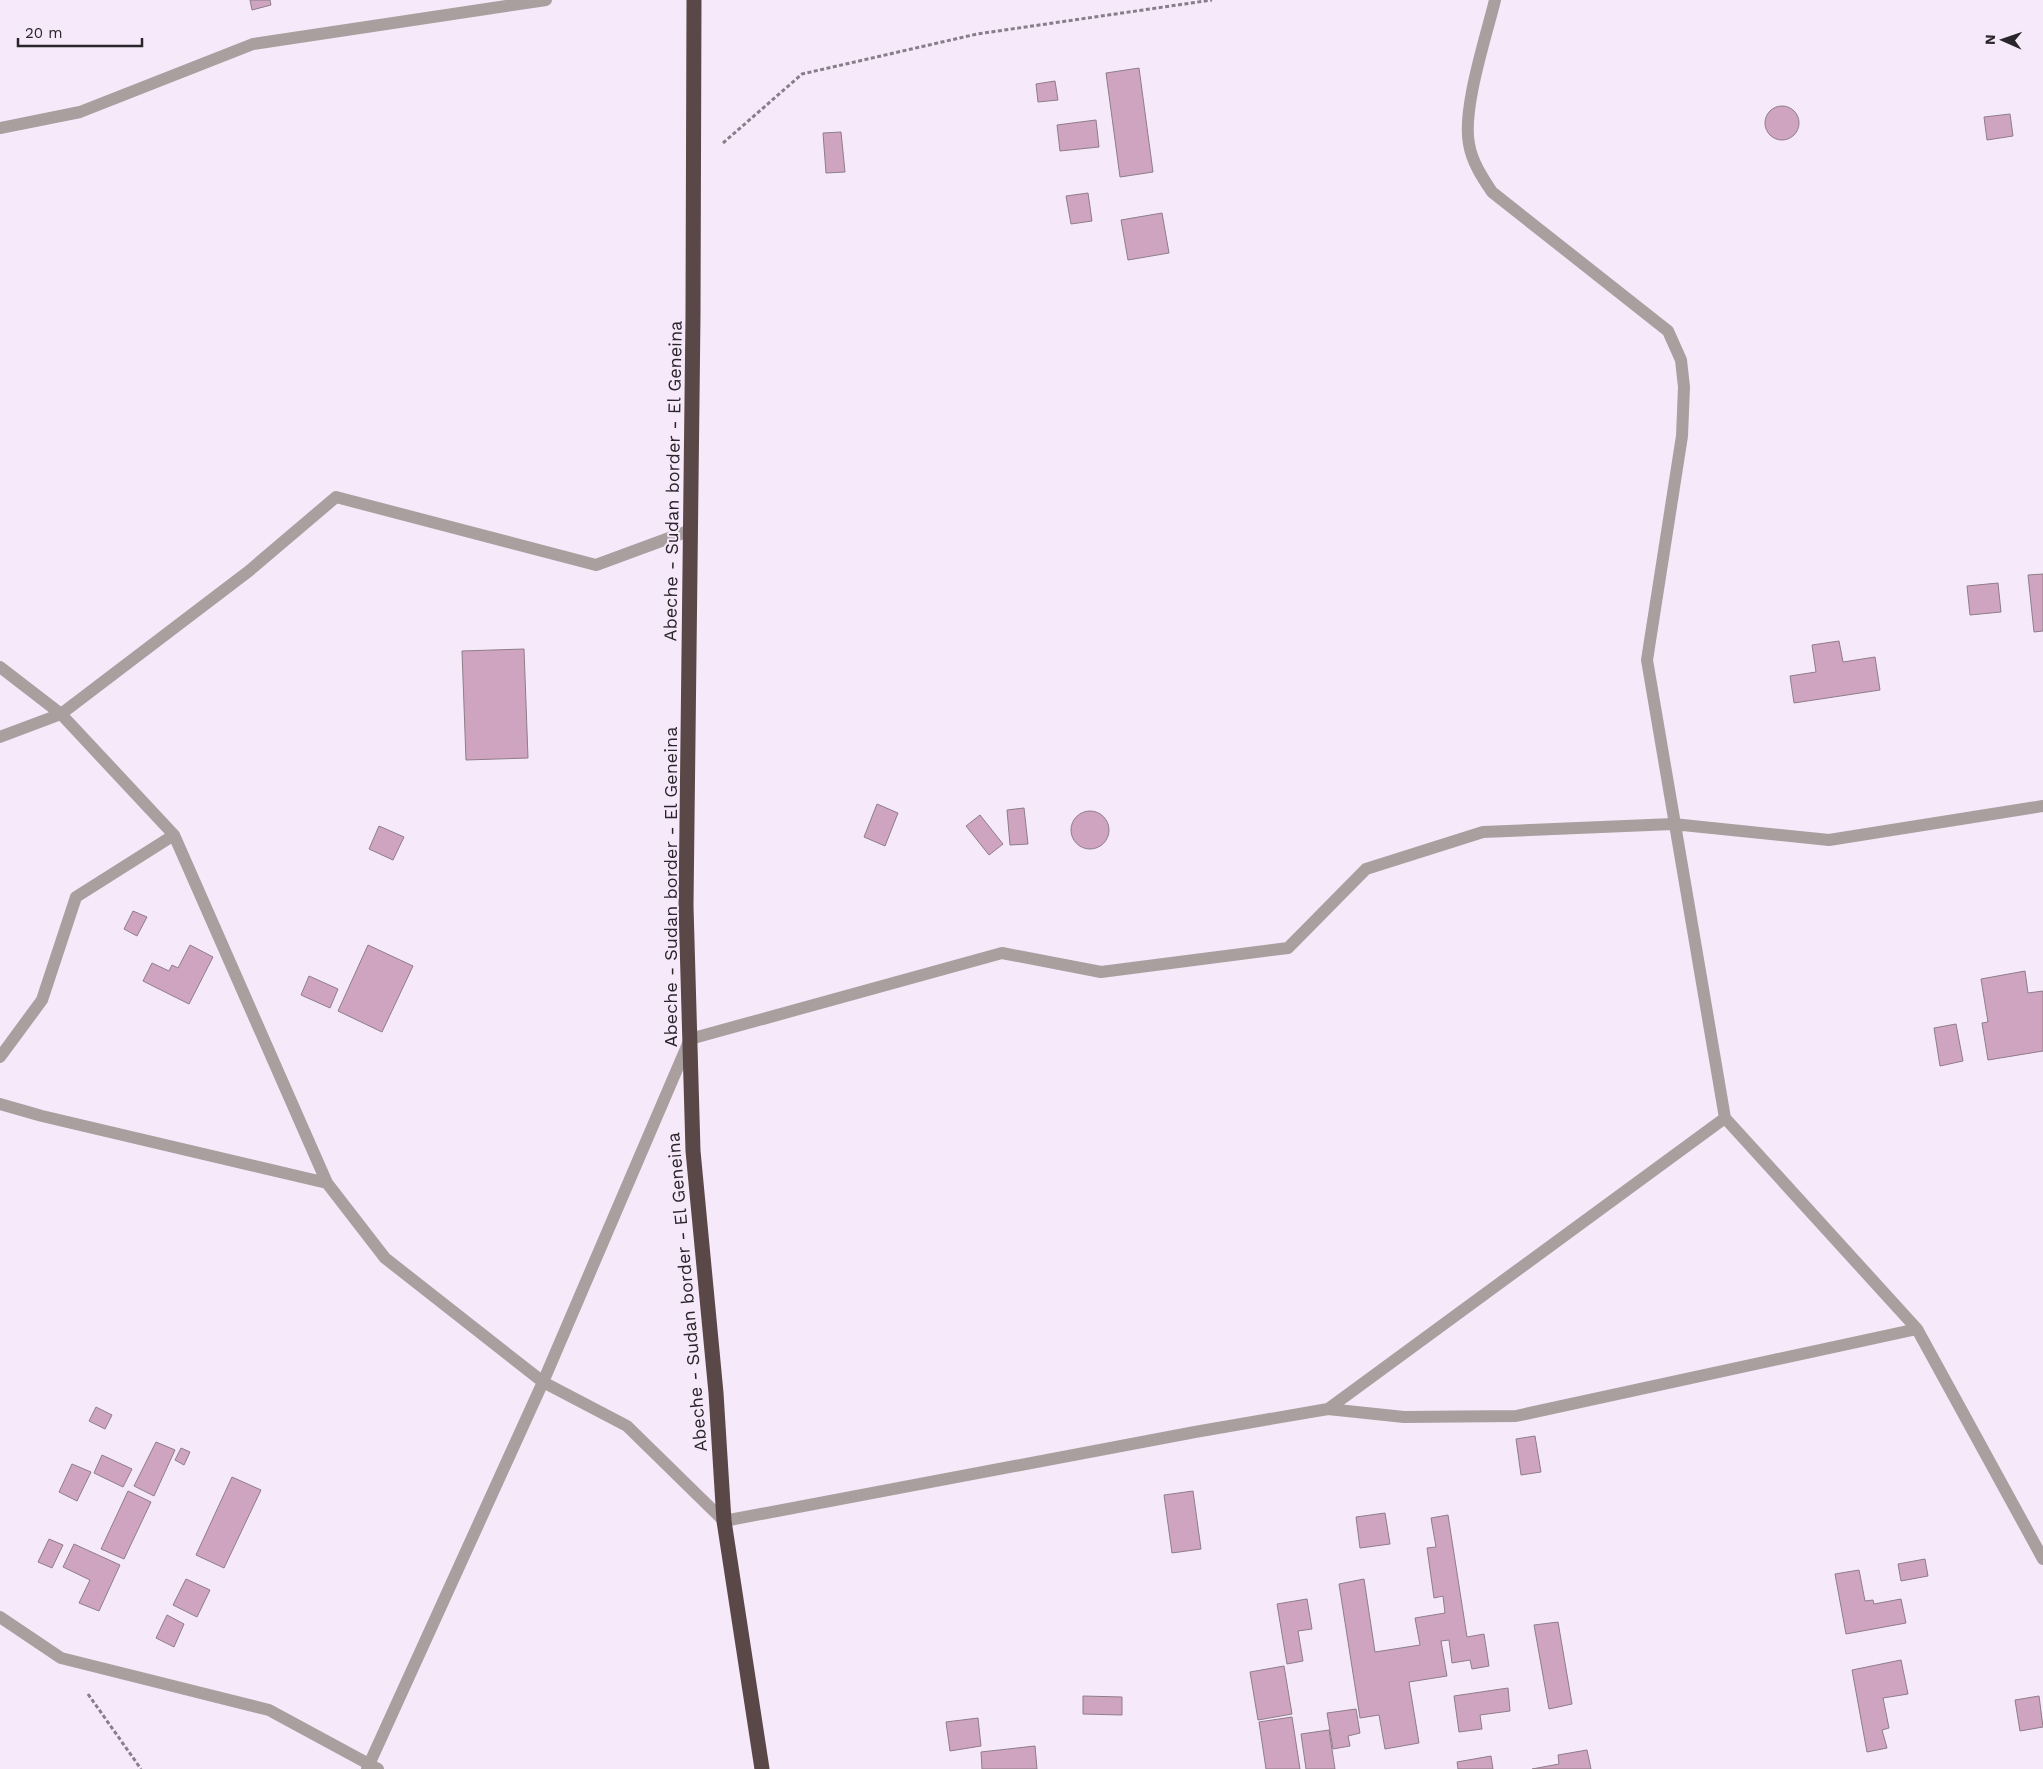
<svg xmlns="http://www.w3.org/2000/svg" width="2043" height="1769" viewBox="0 0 2043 1769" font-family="'Work Sans',sans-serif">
<rect width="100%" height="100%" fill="#f6e9fa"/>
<!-- building -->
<path fill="#cfa4c0" stroke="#8e7d88" d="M 250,0 L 270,0 L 271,5 L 252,10 Z
M 1139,68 L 1153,172 L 1120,177 L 1106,73 Z
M 1055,81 L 1058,100 L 1038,102 L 1036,84 Z
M1765 123a17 17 0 1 1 34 0a17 17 0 1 1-34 0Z
M 2010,114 L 2013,136 L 1987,140 L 1984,117 Z
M 1096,120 L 1099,147 L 1060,151 L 1057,125 Z
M 841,132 L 845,172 L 826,173 L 823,133 Z
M 1088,193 L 1092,221 L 1071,224 L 1066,196 Z
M 1162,213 L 1169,253 L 1128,260 L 1121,220 Z
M 2043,574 L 2043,631 L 2034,632 L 2028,575 Z
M 1998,583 L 2001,612 L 1970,615 L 1967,586 Z
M 1839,641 L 1843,662 L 1875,657 L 1880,690 L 1794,703 L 1790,676 L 1816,672 L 1812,645 Z
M 524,649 L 528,758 L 466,760 L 462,651 Z
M 877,804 L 898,813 L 885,846 L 864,837 Z
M 1024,808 L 1028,844 L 1010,845 L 1007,810 Z
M1071 830a19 19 0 1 1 38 0a19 19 0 1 1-38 0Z
M 980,815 L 1003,844 L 989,855 L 966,826 Z
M 379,826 L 404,837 L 393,860 L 369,849 Z
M 133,911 L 147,917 L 137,936 L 124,929 Z
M 190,945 L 213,957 L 189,1004 L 143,981 L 152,963 L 169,971 L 172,965 L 178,968 Z
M 368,945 L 413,966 L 382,1032 L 338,1011 Z
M 2025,971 L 2028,993 L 2043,991 L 2043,1051 L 1988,1060 L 1982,1023 L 1988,1022 L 1981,979 Z
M 309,976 L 338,989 L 330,1008 L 301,995 Z
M 1956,1024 L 1963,1061 L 1940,1066 L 1934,1028 Z
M 96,1407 L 112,1415 L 105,1429 L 89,1421 Z
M 1535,1436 L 1541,1472 L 1521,1475 L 1516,1439 Z
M 156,1442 L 175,1450 L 154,1496 L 134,1486 Z
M 181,1448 L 190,1452 L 184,1465 L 175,1460 Z
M 102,1455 L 132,1469 L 123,1487 L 94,1473 Z
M 72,1464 L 91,1472 L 77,1501 L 59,1492 Z
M 232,1477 L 261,1490 L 224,1568 L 196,1555 Z
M 128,1491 L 151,1502 L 124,1559 L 101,1549 Z
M 1193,1491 L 1201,1549 L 1172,1553 L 1164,1495 Z
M 1385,1513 L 1390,1544 L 1360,1548 L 1356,1517 Z
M 1448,1515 L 1467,1637 L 1484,1634 L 1489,1666 L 1472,1669 L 1470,1660 L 1452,1663 L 1449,1640 L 1441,1641 L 1447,1676 L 1409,1682 L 1419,1743 L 1385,1749 L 1379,1715 L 1360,1718 L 1339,1584 L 1364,1579 L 1375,1652 L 1420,1645 L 1415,1618 L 1445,1613 L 1443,1596 L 1434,1598 L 1427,1548 L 1436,1547 L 1431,1518 Z
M 49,1539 L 63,1545 L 52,1568 L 38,1562 Z
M 74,1544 L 120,1565 L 99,1611 L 79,1603 L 90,1580 L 63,1567 Z
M 1925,1559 L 1928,1576 L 1901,1581 L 1898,1564 Z
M 1859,1570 L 1865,1601 L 1873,1600 L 1874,1604 L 1901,1599 L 1906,1623 L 1846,1634 L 1835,1574 Z
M 186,1579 L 210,1590 L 197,1617 L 173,1605 Z
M 1307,1599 L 1312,1629 L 1298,1631 L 1303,1661 L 1287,1664 L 1277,1604 Z
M 167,1615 L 184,1624 L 174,1647 L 156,1638 Z
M 1558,1622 L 1572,1704 L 1549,1709 L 1534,1625 Z
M 1901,1660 L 1908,1694 L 1883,1698 L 1889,1728 L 1882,1730 L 1887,1748 L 1867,1752 L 1852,1670 Z
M 1284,1666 L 1292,1714 L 1258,1720 L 1250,1672 Z
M 1508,1688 L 1510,1711 L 1480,1715 L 1482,1729 L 1459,1732 L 1454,1696 Z
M 1083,1696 L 1122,1697 L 1122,1715 L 1083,1714 Z
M 2039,1696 L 2043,1727 L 2020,1731 L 2015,1700 Z
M 1356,1709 L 1360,1733 L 1348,1736 L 1350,1746 L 1333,1749 L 1327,1713 Z
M 1292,1717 L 1300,1769 L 1266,1769 L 1259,1722 Z
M 978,1718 L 981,1746 L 950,1751 L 946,1722 Z
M 1329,1730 L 1335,1769 L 1306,1769 L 1301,1734 Z
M 1035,1746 L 1037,1769 L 982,1769 L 981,1752 Z
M 1587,1750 L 1591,1769 L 1532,1769 L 1559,1764 L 1558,1755 Z
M 1491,1756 L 1493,1769 L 1458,1769 L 1457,1762 Z"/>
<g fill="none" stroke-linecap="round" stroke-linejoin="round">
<!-- path -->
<path stroke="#877e89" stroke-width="3" stroke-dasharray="4 2.5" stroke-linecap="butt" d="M 723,143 L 802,74 L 977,34 L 1212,0
M 88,1694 L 141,1769"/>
<!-- minor -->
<path stroke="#a99f9f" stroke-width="12" d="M 1495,0 C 1486,37 1462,109 1469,144 C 1472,162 1482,177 1492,192 L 1668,331 L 1681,360 L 1684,387 L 1682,436 L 1647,660 L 1725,1118 L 1917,1329 L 2043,1559
M 0,128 L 80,112 L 253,44 L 546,0
M 0,667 L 61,714 L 174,835 L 327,1183 L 385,1258 L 543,1382 L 627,1426 L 724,1521 L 1195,1432 L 1328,1409 L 1725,1118
M 0,737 L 61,714 L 249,571 L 336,497 L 596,565 L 691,530
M 0,1057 L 42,1000 L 76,897 L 174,835
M 0,1104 L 42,1116 L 327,1183
M 1328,1409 L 1404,1417 L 1516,1416 L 1917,1329
M 0,1617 L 61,1658 L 269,1710 L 378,1769
M 367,1769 L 543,1382 L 690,1039 L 1002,953 L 1101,972 L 1288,948 L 1366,869 L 1483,832 L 1673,824 L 1829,840 L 2043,806"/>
<!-- highway -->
<path stroke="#5a4747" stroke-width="15" d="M 694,0 L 693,315 L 686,906 L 693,1151 L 716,1393 L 724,1521 L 762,1769"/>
</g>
<g text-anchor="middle" stroke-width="4" stroke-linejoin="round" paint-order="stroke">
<!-- street labels -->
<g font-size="18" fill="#2a252b" stroke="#f6e9fa">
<text transform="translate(673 481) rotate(-89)" y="6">Abeche - Sudan border - El Geneina</text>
<text transform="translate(671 887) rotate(-90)" y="6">Abeche - Sudan border - El Geneina</text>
<text transform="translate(687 1292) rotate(-95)" y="6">Abeche - Sudan border - El Geneina</text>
</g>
</g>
<!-- north arrow -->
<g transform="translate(2003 40) rotate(272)" stroke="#f6e9fa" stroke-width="4" paint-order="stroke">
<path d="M0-4L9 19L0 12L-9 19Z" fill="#2a252b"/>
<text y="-8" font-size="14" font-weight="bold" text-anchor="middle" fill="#2a252b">N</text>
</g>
<!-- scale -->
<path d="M18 38v8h124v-8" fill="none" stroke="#2a252b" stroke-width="2.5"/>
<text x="25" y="38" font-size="15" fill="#2a252b" stroke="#f6e9fa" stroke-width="4" paint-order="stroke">20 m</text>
</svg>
